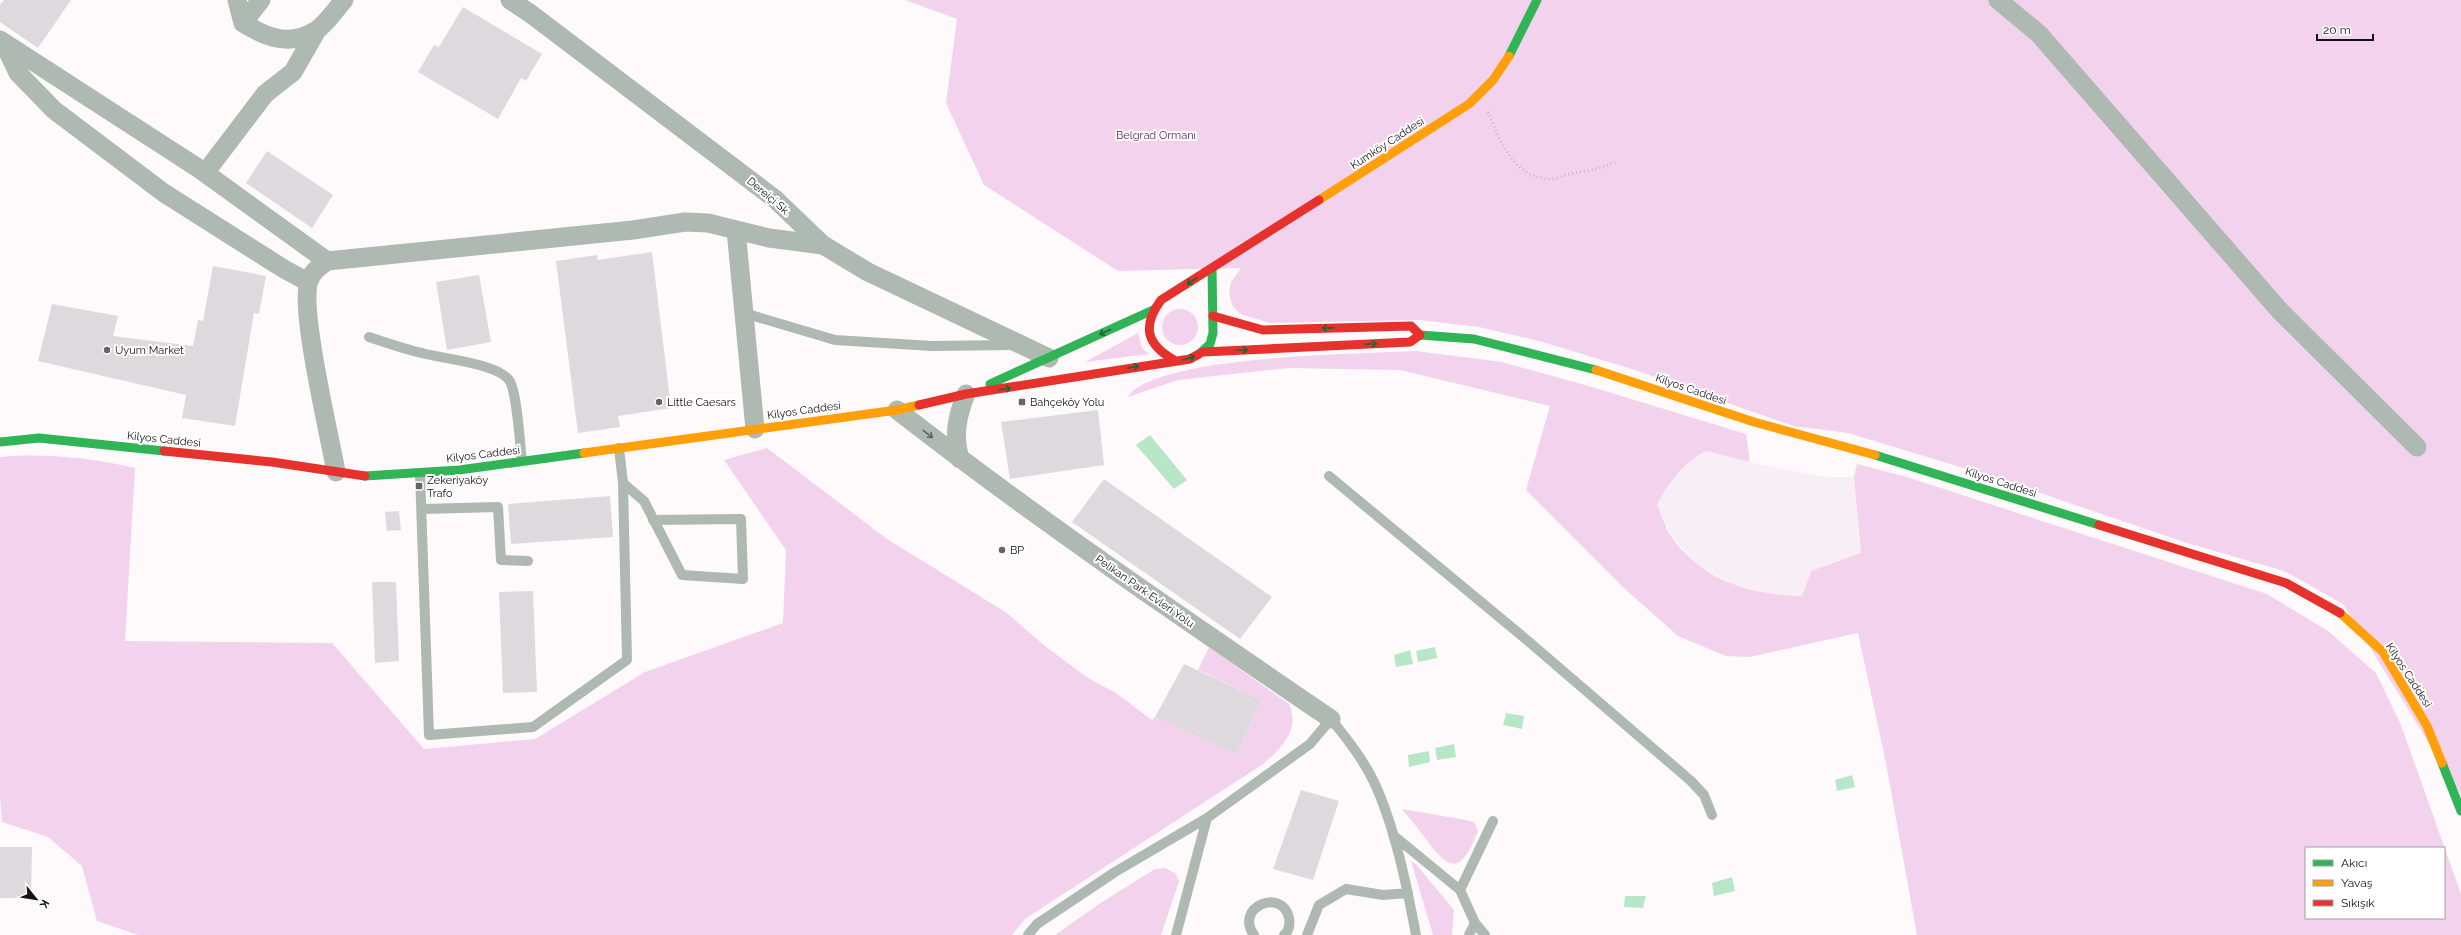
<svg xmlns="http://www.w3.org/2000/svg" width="2461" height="935" viewBox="0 0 2461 935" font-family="Raleway,sans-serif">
<rect width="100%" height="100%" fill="#fefafc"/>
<!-- built -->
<path fill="#f8eef6" d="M 1706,451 L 1766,466 L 1828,477 L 1854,477 L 1861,553 L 1811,571 L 1802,596 L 1770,595 L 1735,585 L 1698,566 L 1671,535 L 1657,505 L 1667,485 L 1695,457 Z"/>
<!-- green -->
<path fill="#f3d2ed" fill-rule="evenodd" d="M 905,0 L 2461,0 L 2461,795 L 2343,604 L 2284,571 L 2187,543 L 1993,477 L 1848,433 L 1793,426 L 1635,370 L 1539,341 L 1479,327 L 1418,320 L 1270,323 L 1240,314 L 1232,305 L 1229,293 L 1231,282 L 1241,268 L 1118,271 L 984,185 L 946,103 L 957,19 Z
M1162 327a18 18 0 1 1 36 0a18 18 0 1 1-36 0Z
M 1138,333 L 1142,348 L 1149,354 L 1085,362 Z
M 1416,351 L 1502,362 L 1592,387 L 1746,434 L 1750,462 L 1706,451 C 1684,463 1668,482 1657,505 C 1662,515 1665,527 1671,536 C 1702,581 1751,595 1802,596 L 1811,571 L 1861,553 L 1854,477 L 1857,464 L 1907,477 L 2267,594 L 2328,631 L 2376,673 L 2401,725 L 2461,894 L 2461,935 L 1917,935 L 1886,763 L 1858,633 L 1750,657 L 1726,656 L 1678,636 L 1626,590 L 1526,490 L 1550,406 L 1400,370 L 1289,368 L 1178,380 L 1128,397 C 1154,355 1363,354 1416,351 ZM 2306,848 L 2444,848 L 2444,918 L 2306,918 Z
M 767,448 L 887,539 L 1007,613 L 1045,646 L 1088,678 L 1116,693 L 1152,720 L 1155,717 L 1236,755 L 1261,700 L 1198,670 L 1209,647 L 1289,704 C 1301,729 1281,749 1263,764 L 1025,919 L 1012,935 L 138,935 L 97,921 L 82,866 L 48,837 L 2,822 L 0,797 L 0,457 C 44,453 92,458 135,468 L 125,641 L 332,643 L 424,749 L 535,739 L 645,672 L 783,623 L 786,550 L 724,460 Z
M 1402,809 L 1466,820 L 1474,822 L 1478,831 C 1461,874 1451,873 1425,838 C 1418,828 1410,819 1402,809 Z
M 1411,861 L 1416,864 L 1454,910 L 1452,935 L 1433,935 Z
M 1165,868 L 1175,873 L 1179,881 L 1161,935 L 1055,935 L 1102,902 L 1155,869 Z"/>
<!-- water -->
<path fill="#b8e7c8" d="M 1150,435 L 1187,480 L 1174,489 L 1136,445 Z
M 1435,647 L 1437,658 L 1418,662 L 1416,651 Z
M 1410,650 L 1413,664 L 1396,667 L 1394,655 Z
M 1506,713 L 1524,716 L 1522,729 L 1503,725 Z
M 1454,744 L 1456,757 L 1437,760 L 1435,748 Z
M 1429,751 L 1430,762 L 1409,767 L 1408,755 Z
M 1852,775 L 1855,787 L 1837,791 L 1835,780 Z
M 1732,877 L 1735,891 L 1714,896 L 1712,883 Z
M 1625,896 L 1646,896 L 1643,908 L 1624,907 Z"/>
<!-- building -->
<path fill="#ddd9dc" d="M 4,0 L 71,0 L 38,48 L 0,22 L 0,5 Z
M 463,7 L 542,54 L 526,81 L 521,78 L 498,119 L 418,72 L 434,45 L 439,47 Z
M 267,151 L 333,195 L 312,228 L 246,183 Z
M 652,252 L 671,408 L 618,416 L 620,427 L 578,433 L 556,261 L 597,255 L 598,260 Z
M 213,266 L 266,276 L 259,314 L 254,313 L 235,426 L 182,418 L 186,395 L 38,361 L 52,304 L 118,316 L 113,336 L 193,346 L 198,320 L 203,321 Z
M 479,275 L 491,342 L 447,350 L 436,282 Z
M 1098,410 L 1104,465 L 1010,479 L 1001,422 Z
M 1104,479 L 1272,597 L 1240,639 L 1072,522 Z
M 610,496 L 613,537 L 511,544 L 508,504 Z
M 399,511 L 401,530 L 387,531 L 385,512 Z
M 372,582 L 396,582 L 399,661 L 375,663 Z
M 533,591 L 537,692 L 503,693 L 499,592 Z
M 1184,664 L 1261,700 L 1236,755 L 1155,717 Z
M 1301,790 L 1339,801 L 1313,880 L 1273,869 Z
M 0,847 L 32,847 L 31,898 L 0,898 Z"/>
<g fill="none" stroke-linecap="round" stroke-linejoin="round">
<!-- path -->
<path stroke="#b8bcb9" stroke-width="2.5" stroke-dasharray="1 3" stroke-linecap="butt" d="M 1488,112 C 1500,140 1512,176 1548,179 C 1556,180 1566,174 1574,173 C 1592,170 1599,169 1615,162"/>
<!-- lane -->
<path stroke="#adb9b1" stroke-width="10" d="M 744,313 L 835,340 L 932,346 L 1014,345
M 369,337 C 387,343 404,349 422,353 C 443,359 496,363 509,380 C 517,390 520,446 522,461
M 619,448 L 623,483 L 644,501 L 682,575 L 743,579 L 741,519 L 653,520
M 420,473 L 429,735 L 533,727 L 627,660 L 623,483
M 1329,476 L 1528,641 L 1691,781 L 1704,795 L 1712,815
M 422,509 L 498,507 L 501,560 L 528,561
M 1393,835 L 1460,890
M 1028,935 L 1037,924 L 1115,872 L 1207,818
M 1176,935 L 1207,818 L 1310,744 L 1331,719 C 1347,739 1363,759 1374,782 C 1395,827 1407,887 1416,935
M 1254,935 C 1234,907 1282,887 1289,918 C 1290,924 1289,931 1284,935
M 1307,935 L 1319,905 L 1346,889 L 1383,895 L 1408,893
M 1469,935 L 1475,923
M 1485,935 L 1475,923 L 1460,890 L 1493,821"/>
<!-- street -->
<path stroke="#adb9b1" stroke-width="19" d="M 237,0 L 243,23 C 267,38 290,47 317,30 C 327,23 336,9 344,0
M 510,0 L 531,14 L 775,199 L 823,245 L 868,272 L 1049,358
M 1998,0 L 2039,34 L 2280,311 L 2417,447
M 243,23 L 261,0
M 0,40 L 198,168 L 327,261
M 4,43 L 18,73 L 54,110 L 164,193 L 284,269 L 308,282
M 205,173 L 265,94 L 293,72 L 317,30
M 736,230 L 755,429
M 897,410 C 1037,519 1184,619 1331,719
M 960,459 C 953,436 957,416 966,394
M 336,472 C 330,437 299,308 309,281 C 312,272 319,267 327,261 L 633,230 L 685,222 L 708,223 L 769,238 L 823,245"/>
<!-- fast -->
<path stroke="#30b455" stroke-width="9" d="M 1509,56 L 1537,0
M 1420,335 L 1474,339 L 1596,370
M 1199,354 L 1210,344 L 1213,333 L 1212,269
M 990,384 L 1153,310
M 0,442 L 39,438 L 164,451
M 1875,455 L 2099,525
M 365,476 L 459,470 L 584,453
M 2442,763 L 2461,811"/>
<!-- slow -->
<path stroke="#ff9f0a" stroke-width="9" d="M 1319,200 L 1469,104 L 1493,80 L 1509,56
M 1596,370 L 1754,422 L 1875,455
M 584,453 L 897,410 L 919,405
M 2340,613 L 2383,652 L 2427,726 L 2442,763"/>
<!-- jam -->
<path stroke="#e5322d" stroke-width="9" d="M 1213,316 L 1263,330 L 1411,326 L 1420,335
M 1203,352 L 1410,342 L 1420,335
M 1174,360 C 1146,344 1142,326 1161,300 L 1319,200
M 919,405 L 966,394 L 1190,359 L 1199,354
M 164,451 L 272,462 L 365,476
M 2099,525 L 2286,583 L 2340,613"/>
</g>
<!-- one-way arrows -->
<defs><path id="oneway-shaft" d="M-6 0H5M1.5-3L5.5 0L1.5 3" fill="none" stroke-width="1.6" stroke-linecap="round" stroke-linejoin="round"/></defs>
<g stroke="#226335">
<use href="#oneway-shaft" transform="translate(1192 281) rotate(147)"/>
<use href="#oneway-shaft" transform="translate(1328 328) rotate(179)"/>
<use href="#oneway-shaft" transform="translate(1105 332) rotate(155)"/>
<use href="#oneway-shaft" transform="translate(1371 344) rotate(-3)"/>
<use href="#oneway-shaft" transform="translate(1242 350) rotate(-3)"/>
<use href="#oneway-shaft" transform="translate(1189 358) rotate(-16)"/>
<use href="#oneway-shaft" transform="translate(1133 367) rotate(-10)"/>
<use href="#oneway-shaft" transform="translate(1005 389) rotate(-8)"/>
</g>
<use stroke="#616663" href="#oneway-shaft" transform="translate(928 434) rotate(38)"/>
<!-- markers -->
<g fill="#676366" stroke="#fff" stroke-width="1.5">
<circle cx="107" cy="350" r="4"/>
<circle cx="659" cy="402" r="4"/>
<rect x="1018" y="398" width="8" height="8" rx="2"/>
<rect x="415" y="482" width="8" height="8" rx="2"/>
<circle cx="1002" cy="550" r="4"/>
</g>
<g text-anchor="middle" stroke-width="4" stroke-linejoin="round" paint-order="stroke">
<!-- park labels -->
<g font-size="11" fill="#601c58" stroke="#fff">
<text x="1156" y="139">Belgrad Ormanı</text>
</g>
<!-- street labels -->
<g font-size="11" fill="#151215" stroke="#fff">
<text transform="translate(1387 143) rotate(-33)" y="4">Kumköy Caddesi</text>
<text transform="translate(769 196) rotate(40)" y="4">Dereiçi Sk.</text>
<text transform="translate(1691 389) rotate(19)" y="4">Kilyos Caddesi</text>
<text transform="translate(804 410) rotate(-8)" y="4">Kilyos Caddesi</text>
<text transform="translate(164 439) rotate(6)" y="4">Kilyos Caddesi</text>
<text transform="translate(483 454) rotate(-7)" y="4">Kilyos Caddesi</text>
<text transform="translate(2001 482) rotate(18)" y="4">Kilyos Caddesi</text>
<text transform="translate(1145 591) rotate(35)" y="4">Pelikan Park Evleri Yolu</text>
<text transform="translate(2409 675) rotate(57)" y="4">Kilyos Caddesi</text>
</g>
<!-- poi labels -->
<g font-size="11" fill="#151215" stroke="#fff" text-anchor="start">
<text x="115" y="354">Uyum Market</text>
<text x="667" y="406">Little Caesars</text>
<text x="1030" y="406">Bahçeköy Yolu</text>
<text x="427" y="484">Zekeriyaköy<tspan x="427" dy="13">Trafo</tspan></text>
<text x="1010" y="554">BP</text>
</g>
</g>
<!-- legend -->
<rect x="2305" y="847" width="140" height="72" fill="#ffffff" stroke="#a1a0a1"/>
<rect x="2313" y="860" width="20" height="6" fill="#30b455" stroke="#a1a0a1"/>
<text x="2341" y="867" font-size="12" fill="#151215">Akıcı</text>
<rect x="2313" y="880" width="20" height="6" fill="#ff9f0a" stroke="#a1a0a1"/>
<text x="2341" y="887" font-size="12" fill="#151215">Yavaş</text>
<rect x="2313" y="900" width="20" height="6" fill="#e5322d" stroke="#a1a0a1"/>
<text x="2341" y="907" font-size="12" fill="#151215">Sıkışık</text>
<!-- north arrow -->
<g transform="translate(36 899) rotate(120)" stroke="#ffffff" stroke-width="3" paint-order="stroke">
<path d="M0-3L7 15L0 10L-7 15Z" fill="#151215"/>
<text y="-6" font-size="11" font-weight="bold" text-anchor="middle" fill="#151215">K</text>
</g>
<!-- scale -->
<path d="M2317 34v6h56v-6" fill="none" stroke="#151215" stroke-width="2"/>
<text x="2323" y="34" font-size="12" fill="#151215" stroke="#ffffff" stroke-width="3" paint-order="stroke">20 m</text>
</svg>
